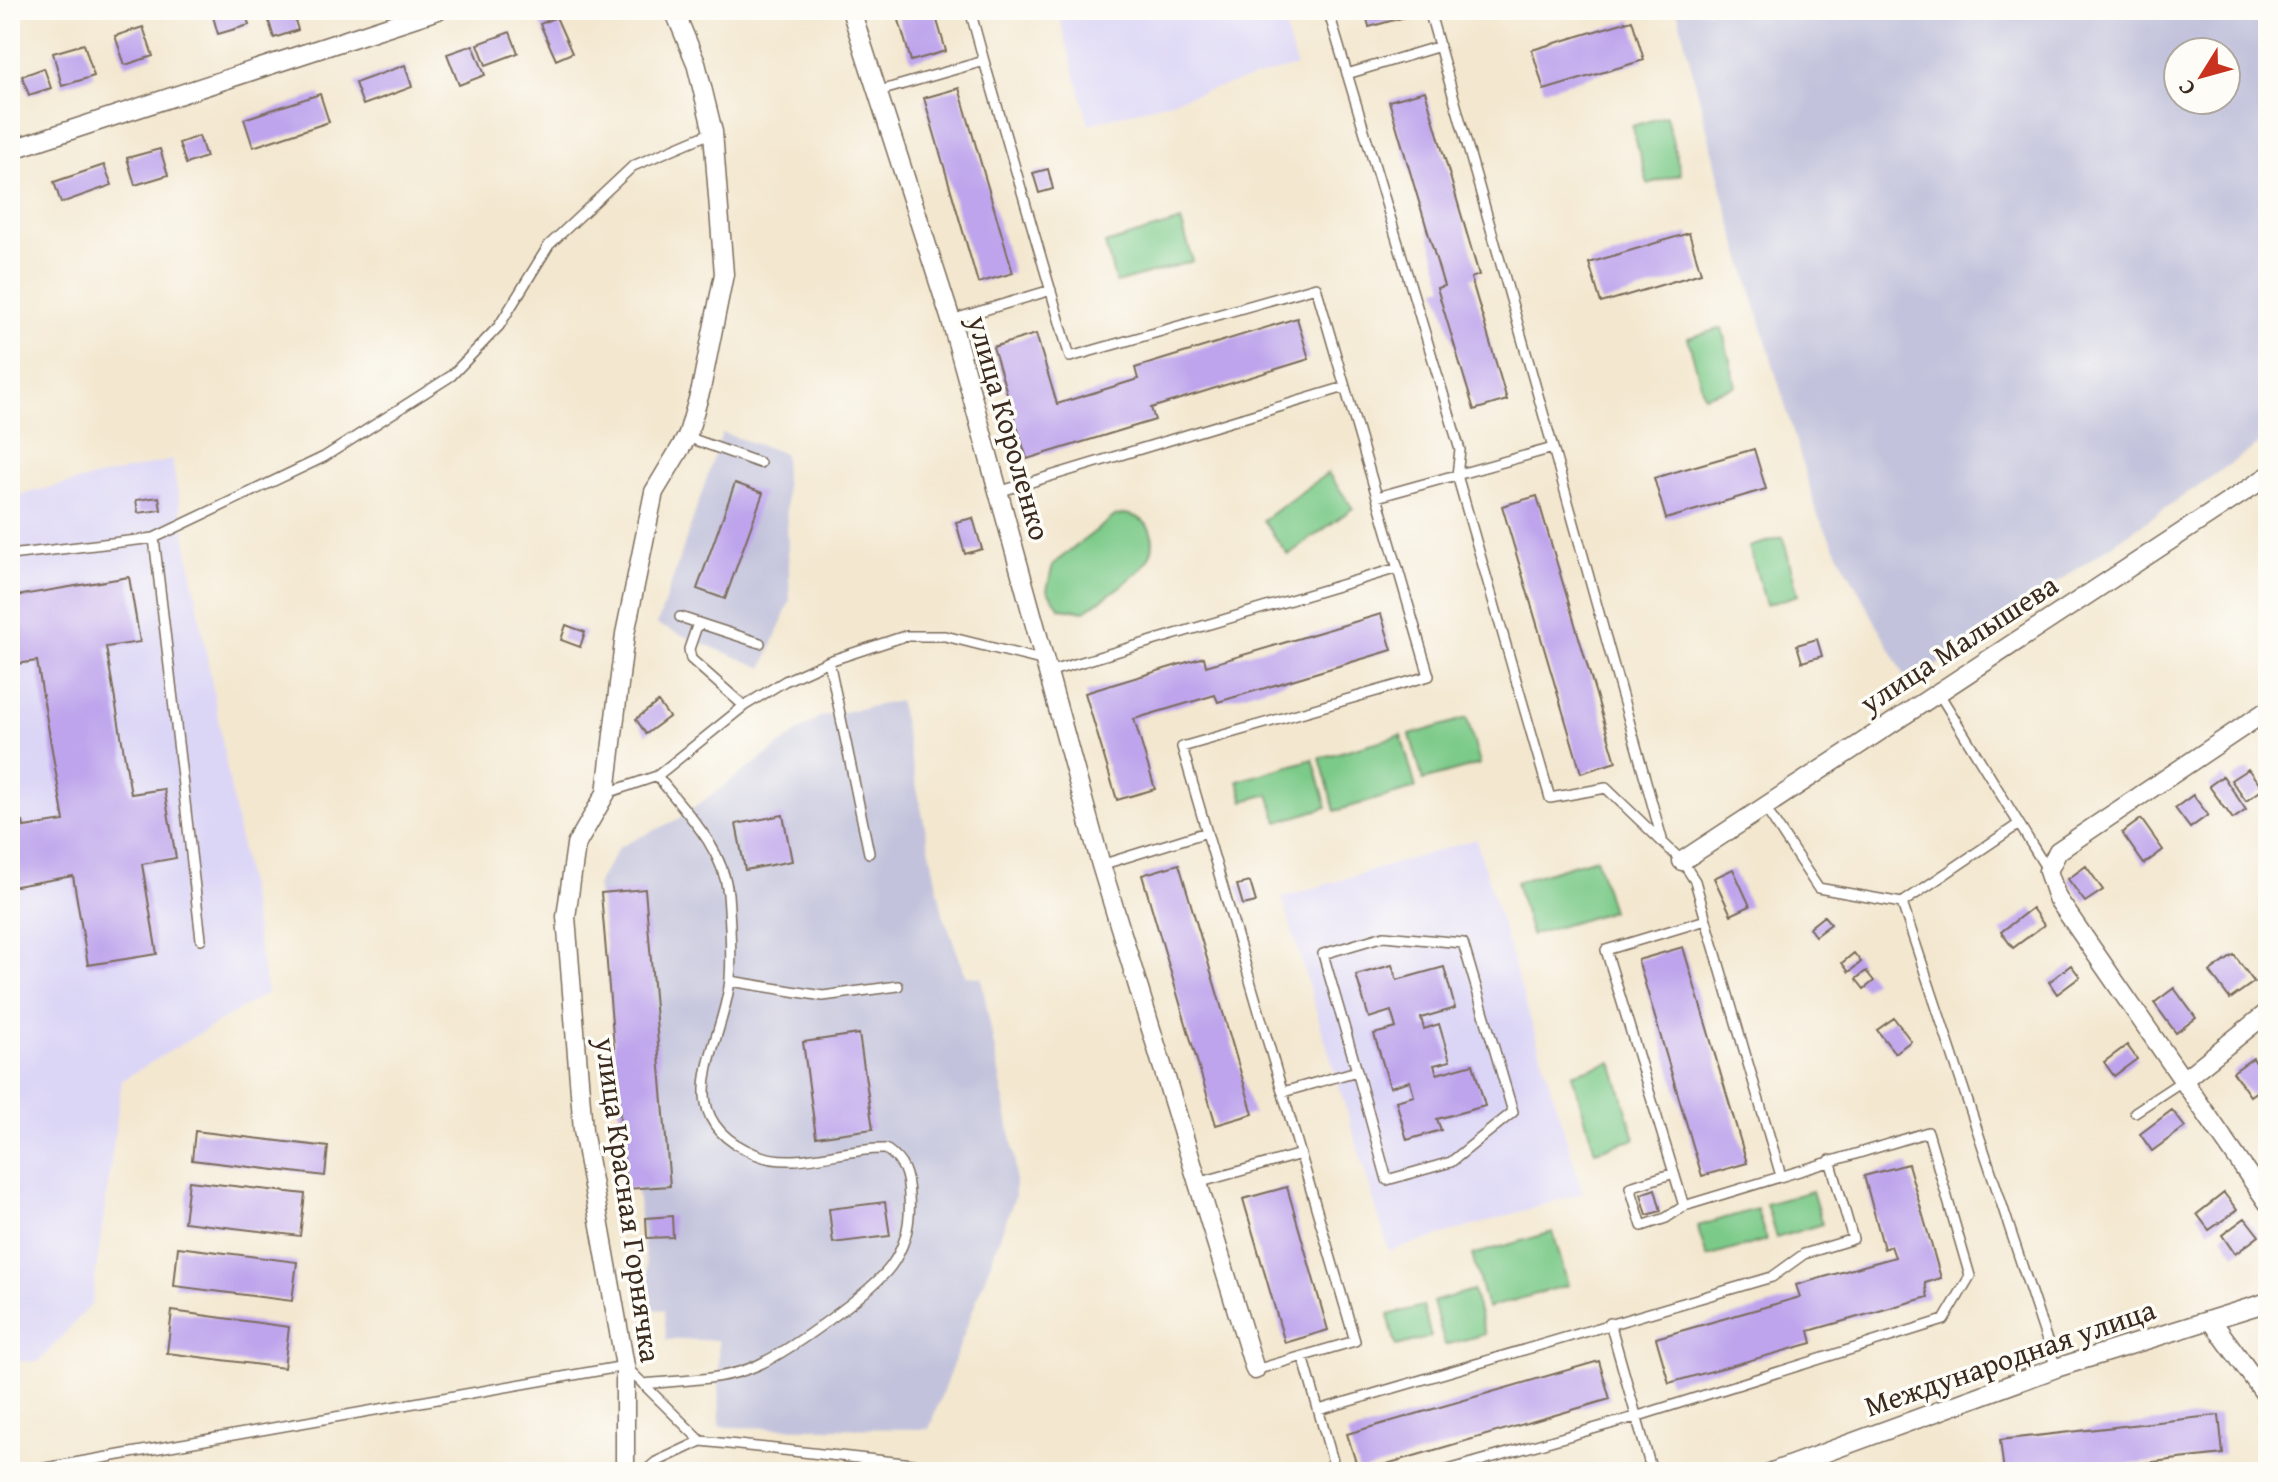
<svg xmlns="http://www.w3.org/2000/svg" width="2278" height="1482" viewBox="0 0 2278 1482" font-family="'Gentium Book Plus',serif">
<rect width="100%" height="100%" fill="#fdfcf7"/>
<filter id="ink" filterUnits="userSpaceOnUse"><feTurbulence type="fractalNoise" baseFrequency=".0125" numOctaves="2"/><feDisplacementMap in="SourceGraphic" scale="16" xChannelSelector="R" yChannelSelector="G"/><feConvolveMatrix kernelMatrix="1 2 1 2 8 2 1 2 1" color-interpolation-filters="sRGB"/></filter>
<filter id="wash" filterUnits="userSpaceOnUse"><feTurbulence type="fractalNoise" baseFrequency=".006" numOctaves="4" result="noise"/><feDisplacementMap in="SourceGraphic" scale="32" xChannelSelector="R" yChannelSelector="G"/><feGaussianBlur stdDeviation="1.8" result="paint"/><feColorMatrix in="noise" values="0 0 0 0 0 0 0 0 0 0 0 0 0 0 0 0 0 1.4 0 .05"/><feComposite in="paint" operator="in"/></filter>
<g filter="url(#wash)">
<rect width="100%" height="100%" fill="#f3e7cf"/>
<!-- built -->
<path fill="#dcd6f6" d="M 1057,10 L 1280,10 L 1296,66 L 1089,124 Z
M 172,460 L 267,993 L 122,1080 L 92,1303 L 39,1362 L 10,1361 L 10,497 Z
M 1476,839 L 1583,1193 L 1389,1251 L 1282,898 Z"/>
<!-- industrial -->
<path fill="#c2c2dc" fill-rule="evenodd" d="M 1677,10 L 2268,10 L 2268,438 L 1909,684 L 1818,516 L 1727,209 ZM 2178,52 L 2226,52 L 2226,100 L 2178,100 Z
M 722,433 L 784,453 L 790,601 L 763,668 L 657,625 Z
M 899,701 L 943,914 L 966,976 L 981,977 L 1015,1158 L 1015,1196 L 929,1429 L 720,1427 L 718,1340 L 666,1340 L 664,1310 L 652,1309 L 597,884 L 619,847 L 678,819 L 819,717 Z"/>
<!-- green -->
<path fill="#7cca89" stroke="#5c7a54" stroke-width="2" d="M 1666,116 L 1681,174 L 1648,184 L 1632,126 Z
M 1181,221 L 1193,261 L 1116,283 L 1105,244 Z
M 1722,328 L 1736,386 L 1704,396 L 1688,338 Z
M 1328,473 L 1353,508 L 1288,555 L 1263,520 Z
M 1125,514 C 1136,516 1145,519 1150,530 C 1167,565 1108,593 1085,611 L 1060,608 L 1047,590 L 1053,564 L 1115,516 Z
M 1783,537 L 1798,595 L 1766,605 L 1749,547 Z
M 1467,718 L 1480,764 L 1423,780 L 1410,735 Z
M 1401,735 L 1416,788 L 1335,811 L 1320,758 Z
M 1313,759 L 1327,807 L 1278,822 L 1269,794 L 1244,801 L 1238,781 Z
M 1596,858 L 1612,911 L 1531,935 L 1516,882 Z
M 1612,1062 L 1635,1139 L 1595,1151 L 1572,1074 Z
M 1812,1191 L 1822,1224 L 1776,1238 L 1766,1204 Z
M 1757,1209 L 1766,1240 L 1707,1257 L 1697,1226 Z
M 1553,1232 L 1568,1285 L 1487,1308 L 1472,1255 Z
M 1473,1290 L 1485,1334 L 1445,1345 L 1433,1302 Z
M 1423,1306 L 1431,1337 L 1396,1346 L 1388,1315 Z"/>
<g id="blocks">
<!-- building -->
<path fill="#bea4ec" d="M 220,10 L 245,10 L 249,25 L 218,34 L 212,13 Z
M 283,10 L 292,10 L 298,30 L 274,38 L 267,15 Z
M 896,10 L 934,10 L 946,51 L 911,61 Z
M 1365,10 L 1403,10 L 1405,17 L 1369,27 Z
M 556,17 L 572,53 L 556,60 L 540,24 Z
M 1632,20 L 1644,60 L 1544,90 L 1532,50 Z
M 143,27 L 153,56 L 125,65 L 115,36 Z
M 510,32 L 518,53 L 486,65 L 478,44 Z
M 84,44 L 94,76 L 62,86 L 53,53 Z
M 473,45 L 485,75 L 459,85 L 447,54 Z
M 405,65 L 412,87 L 363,105 L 355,83 Z
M 44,68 L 51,88 L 29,95 L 22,76 Z
M 959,88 L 1013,273 L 978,283 L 924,98 Z
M 1425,91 L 1479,275 L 1471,278 L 1507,400 L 1474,410 L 1437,288 L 1444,286 L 1389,101 Z
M 320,94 L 329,122 L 253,147 L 244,119 Z
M 199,136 L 206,157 L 186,164 L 179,143 Z
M 160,149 L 168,175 L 135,185 L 127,158 Z
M 104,165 L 112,185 L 61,203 L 54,182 Z
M 1048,169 L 1053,189 L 1039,193 L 1033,173 Z
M 1689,233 L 1701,273 L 1601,303 L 1589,263 Z
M 1297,318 L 1309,359 L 1151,408 L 1155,420 L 1027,459 L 993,347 L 1036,334 L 1057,404 L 1138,379 L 1135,368 Z
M 1754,449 L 1766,489 L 1666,519 L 1654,478 Z
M 735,483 L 763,493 L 725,599 L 697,589 Z
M 1537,496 L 1616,762 L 1581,773 L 1502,506 Z
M 159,497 L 161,510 L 138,513 L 136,500 Z
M 973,518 L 982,549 L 965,554 L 956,522 Z
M 129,577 L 140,642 L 106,647 L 131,794 L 164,789 L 176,858 L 142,864 L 157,954 L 88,965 L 73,876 L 10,887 L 10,824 L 23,822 L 24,827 L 64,821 L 37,661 L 10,665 L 10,597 Z
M 1381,614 L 1392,650 L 1218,702 L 1215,695 L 1134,719 L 1155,789 L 1117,800 L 1085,693 L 1204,657 L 1206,666 Z
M 566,625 L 585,632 L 580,647 L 561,640 Z
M 1817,639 L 1822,656 L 1802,662 L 1797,645 Z
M 658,702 L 669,717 L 646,734 L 636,719 Z
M 2248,769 L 2263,789 L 2246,801 L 2231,780 Z
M 2223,776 L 2246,810 L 2233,819 L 2209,786 Z
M 2193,795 L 2208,815 L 2190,828 L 2175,808 Z
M 783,815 L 792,861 L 745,870 L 736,824 Z
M 2141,819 L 2163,850 L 2144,864 L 2122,833 Z
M 1179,864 L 1253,1114 L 1216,1125 L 1142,875 Z
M 2086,866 L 2103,890 L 2085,902 L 2068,879 Z
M 1733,869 L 1750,906 L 1731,915 L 1714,878 Z
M 1250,882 L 1256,902 L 1243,905 L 1237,885 Z
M 645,889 L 670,1186 L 626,1189 L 601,893 Z
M 2032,908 L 2044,925 L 2013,948 L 2001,932 Z
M 1824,916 L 1831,924 L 1815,936 L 1809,928 Z
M 1683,947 L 1747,1163 L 1702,1176 L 1638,960 Z
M 1854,953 L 1861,962 L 1849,972 L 1842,963 Z
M 2234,955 L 2254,982 L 2230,999 L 2210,972 Z
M 1392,965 L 1397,980 L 1444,967 L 1455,1008 L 1421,1018 L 1424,1029 L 1439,1024 L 1450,1061 L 1434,1065 L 1437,1074 L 1473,1064 L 1485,1106 L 1437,1119 L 1441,1130 L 1407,1140 L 1396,1101 L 1414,1096 L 1410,1081 L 1390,1087 L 1374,1034 L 1396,1028 L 1391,1011 L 1369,1018 L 1356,975 Z
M 2071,965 L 2080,977 L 2057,994 L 2049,982 Z
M 1866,971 L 1874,981 L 1864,989 L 1856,979 Z
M 2174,988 L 2196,1018 L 2176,1033 L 2154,1003 Z
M 1894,1018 L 1911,1041 L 1895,1053 L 1877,1030 Z
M 859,1034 L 873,1129 L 816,1137 L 803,1042 Z
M 2127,1045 L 2137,1059 L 2114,1076 L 2104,1062 Z
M 2253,1058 L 2268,1083 L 2250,1096 L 2233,1072 Z
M 2172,1110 L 2185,1127 L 2152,1151 L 2140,1134 Z
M 195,1131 L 328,1147 L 325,1176 L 192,1160 Z
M 1908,1164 L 1941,1278 L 1925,1283 L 1928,1297 L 1809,1331 L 1812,1343 L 1669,1383 L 1656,1338 L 1800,1297 L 1796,1285 L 1895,1257 L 1891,1246 L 1884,1249 L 1864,1176 Z
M 189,1181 L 305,1194 L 300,1236 L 184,1222 Z
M 1287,1187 L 1328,1330 L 1285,1343 L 1243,1199 Z
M 1655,1189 L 1661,1211 L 1647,1215 L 1641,1194 Z
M 2224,1193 L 2237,1210 L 2209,1230 L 2197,1214 Z
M 885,1202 L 890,1236 L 833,1243 L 829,1209 Z
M 672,1216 L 673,1237 L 647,1238 L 646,1218 Z
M 2245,1218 L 2259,1236 L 2235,1254 L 2222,1235 Z
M 178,1247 L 297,1262 L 292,1301 L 174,1286 Z
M 172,1311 L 289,1327 L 284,1368 L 167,1353 Z
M 1599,1361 L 1610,1399 L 1359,1472 L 1347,1434 Z
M 2219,1415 L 2223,1454 L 2064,1472 L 2004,1472 L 2000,1440 Z"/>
</g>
</g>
<g filter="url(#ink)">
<use href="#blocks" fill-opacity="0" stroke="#7b6c5c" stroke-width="2"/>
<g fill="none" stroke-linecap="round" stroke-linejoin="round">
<!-- service casing -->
<g stroke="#7b6c5c" stroke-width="12">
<path id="service" d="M 970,10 L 984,61
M 1328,10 L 1460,450 L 1457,475 L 1550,798 L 1606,788 L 1682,861 L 1695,881 L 1706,920 L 1606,950 L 1684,1206 L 1928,1132 L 1970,1276 L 1944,1320 L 1635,1417 L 1441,1472
M 1429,10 L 1553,448
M 1347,74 L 1440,46
M 876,92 L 984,61 L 1070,357 L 1316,287 L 1429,676 L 1182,747 L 1355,1341 L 1255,1370
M 951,320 L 1051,290
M 687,437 L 760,463
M 998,492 L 1345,387
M 1377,497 L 1553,448 L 1662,839
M 154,538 L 201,939
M 10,555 L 154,538 L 324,457 L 451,376 L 499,326 L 549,245 L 633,166 L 713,132
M 680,617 L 760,643
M 698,623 L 689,649 L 691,659 L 744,706
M 829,661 L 869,853
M 1048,672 L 1398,568
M 1938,692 L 2048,871
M 607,793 L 657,776 L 744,706 L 785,681 L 829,661 L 905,636 L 945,636 L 1045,661
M 1764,806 L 1818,888 L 1902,903
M 2019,824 L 1902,903 L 2056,1368
M 1101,865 L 1207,832
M 1706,920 L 1781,1176
M 730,981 L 823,996 L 898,986
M 1283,1092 L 1357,1071 L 1387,1180 L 1451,1162 L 1513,1112 L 1463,943 L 1384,936 L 1323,954 L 1357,1071
M 2135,1112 L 2182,1081
M 1674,1173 L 1630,1187 L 1642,1226 L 1666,1218 L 1684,1206
M 1201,1182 L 1301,1154
M 1610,1323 L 1652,1472
M 1303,1356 L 1336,1472
M 643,1384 C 680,1380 724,1381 758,1365 C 789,1351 872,1292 891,1266 C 906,1245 911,1221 909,1196 C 908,1174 904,1162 886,1149 C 844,1147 795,1171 755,1154 C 663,1116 725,1043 730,979 C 732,952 730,921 728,894 C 723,847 685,811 657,776
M 1319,1410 L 1772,1277 L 1804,1254 L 1853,1239 L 1830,1160
M 23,1472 L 625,1366 L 701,1441 L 913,1464 L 924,1472
M 644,1472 L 656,1462 L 701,1441"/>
</g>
<!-- minor casing -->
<g stroke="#7b6c5c" stroke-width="21">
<path id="minor" d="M 851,10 L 951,320 L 1101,865 L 1255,1370
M 10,150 L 438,10
M 2268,710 L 2058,851 L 2048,871 L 2057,898 L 2268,1203
M 1682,861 L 2268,476
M 2182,1081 L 2268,1012
M 2211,1320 L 2268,1398
M 625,1472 L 625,1366 L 583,1130 L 566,917 L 576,845 L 606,793 L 625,634 L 654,492 L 687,437 L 701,389 L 724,274 L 713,132 L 696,63 L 674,10
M 1772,1472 L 2056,1368 L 2268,1302"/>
</g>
<!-- service -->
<use href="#service" stroke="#fff" stroke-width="9"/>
<!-- minor -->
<use href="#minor" stroke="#fff" stroke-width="18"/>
</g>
</g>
<g text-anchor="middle" stroke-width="7" stroke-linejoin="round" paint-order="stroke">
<!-- street labels -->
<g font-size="30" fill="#3b2a1e" stroke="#fdfcf7">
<text transform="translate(1009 428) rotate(74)" y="10">улица Короленко</text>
<text transform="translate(1959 644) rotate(-33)" y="10">улица Малышева</text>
<text transform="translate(628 1200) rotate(82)" y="10">улица Красная Горнячка</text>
<text transform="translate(2010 1358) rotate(-19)" y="10">Международная улица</text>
</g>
</g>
<!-- margin -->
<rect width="2278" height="1482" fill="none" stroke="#fdfcf7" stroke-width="40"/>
<!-- north arrow -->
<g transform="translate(2202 76) rotate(233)"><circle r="38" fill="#fdfcf7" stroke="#afa8a0" stroke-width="2"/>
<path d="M0-6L14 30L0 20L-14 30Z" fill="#c8321e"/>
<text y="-12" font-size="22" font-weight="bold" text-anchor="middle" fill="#3b2a1e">С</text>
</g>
</svg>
